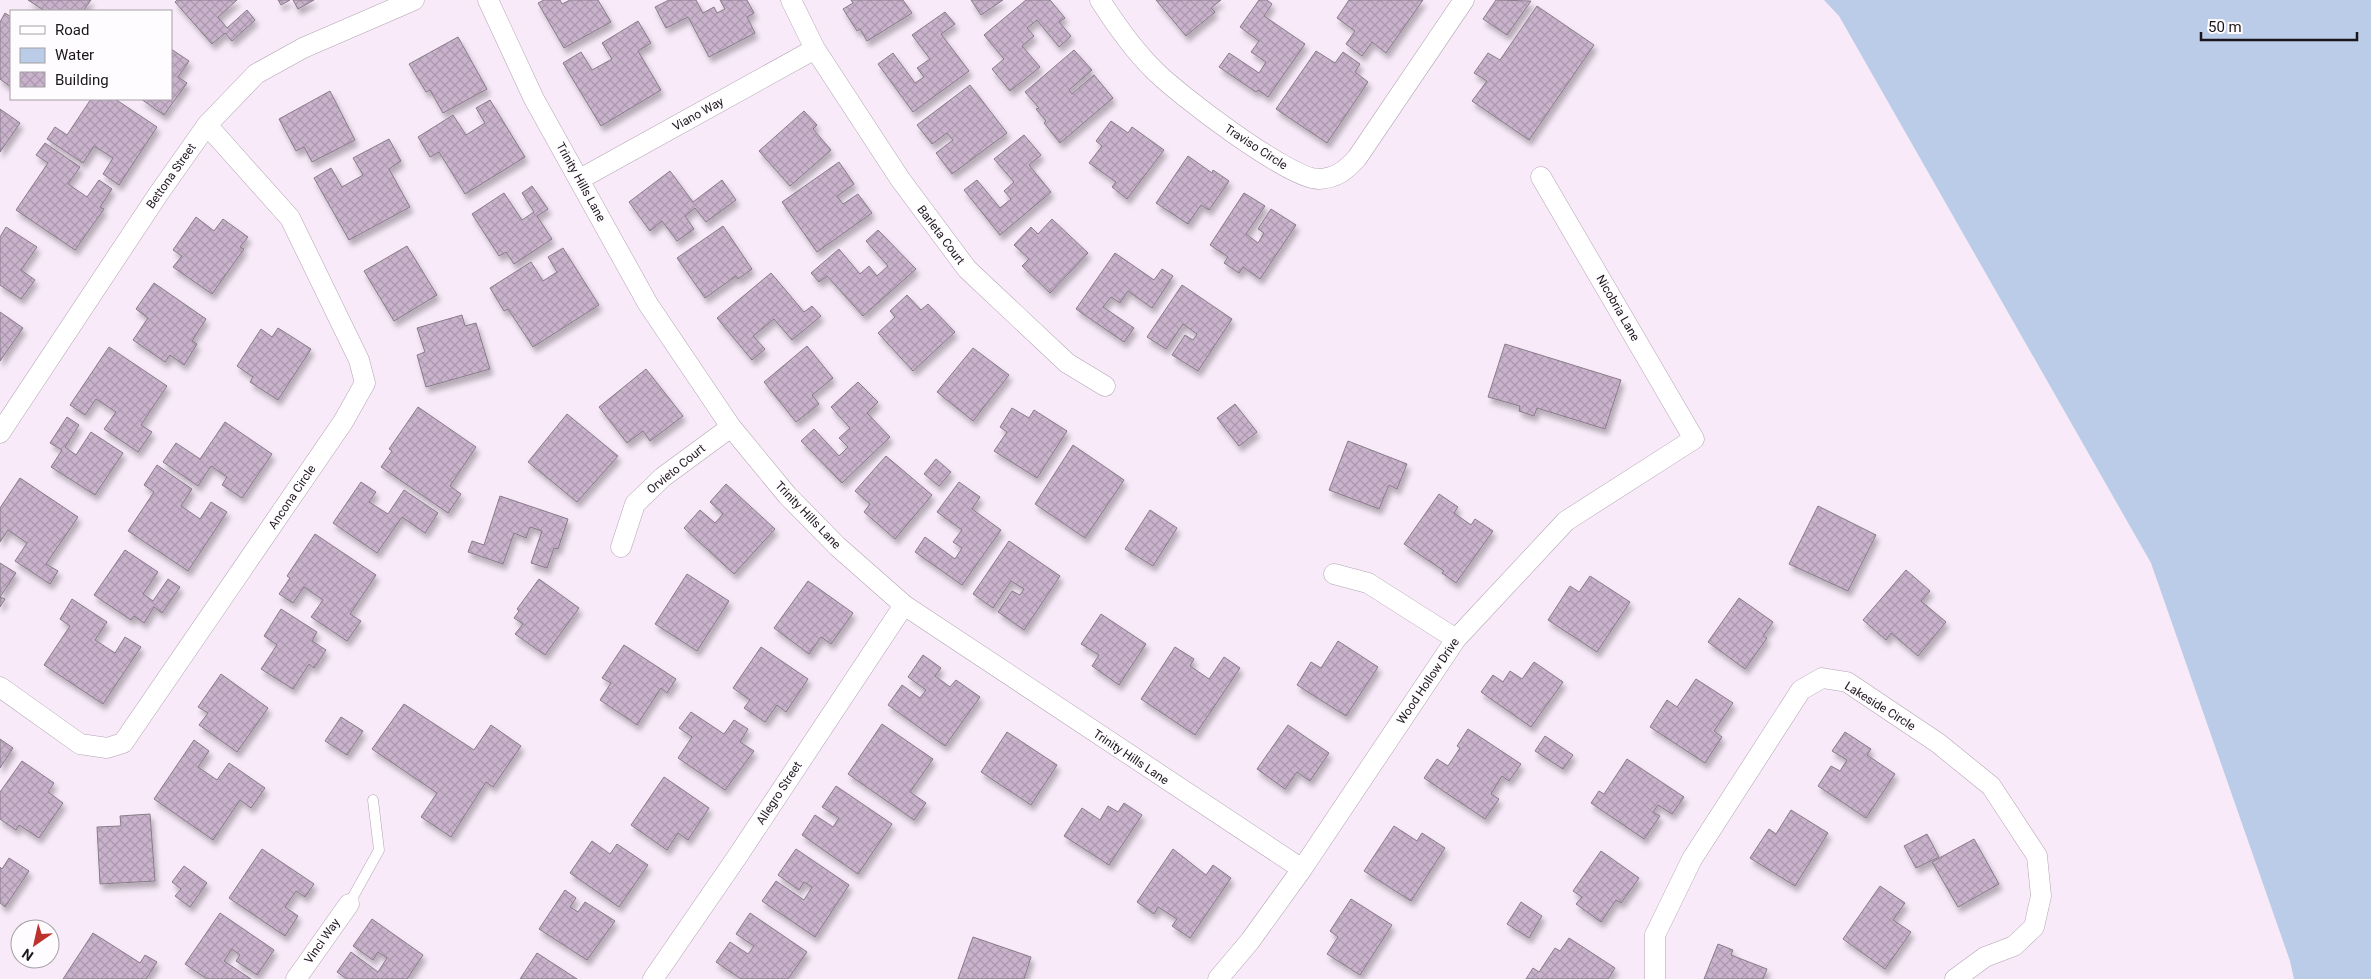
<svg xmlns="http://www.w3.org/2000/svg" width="2371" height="979" viewBox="0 0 2371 979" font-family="Roboto,sans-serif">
<defs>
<pattern id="building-cross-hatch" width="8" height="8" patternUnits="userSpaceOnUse" patternTransform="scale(1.25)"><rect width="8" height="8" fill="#c9b2cb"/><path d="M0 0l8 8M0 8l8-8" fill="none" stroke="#ac98ae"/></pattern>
<filter id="shadow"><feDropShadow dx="3" dy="5.5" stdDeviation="2.5" flood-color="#0004"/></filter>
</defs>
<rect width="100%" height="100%" fill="#f8eaf9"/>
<!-- water -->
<path fill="#bacce7" d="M 1824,0 L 2371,0 L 2371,979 L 2294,979 L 2290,961 L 2151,563 L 1839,16 Z"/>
<!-- building -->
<path fill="url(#building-cross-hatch)" stroke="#887b89" filter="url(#shadow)" d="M 28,0 L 91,0 L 83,11 L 45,11 Z
M 177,0 L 237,0 L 218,17 L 227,28 L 247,10 L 255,20 L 232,41 L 225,33 L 212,44 L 175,2 Z
M 278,0 L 290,0 L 281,5 Z
M 293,0 L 314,0 L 298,9 Z
M 544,0 L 560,0 L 562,4 L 570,0 L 598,0 L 611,22 L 564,48 L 538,3 Z
M 669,0 L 696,0 L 703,13 L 714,7 L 717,13 L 725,9 L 720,0 L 747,0 L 754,13 L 747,17 L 755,33 L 709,57 L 688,17 L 666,28 L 655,7 Z
M 851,0 L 903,0 L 912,13 L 867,41 L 860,29 L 857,31 L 843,9 L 853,3 Z
M 971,0 L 1003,0 L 981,15 Z
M 1026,0 L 1050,0 L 1065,18 L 1059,22 L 1071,36 L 1059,47 L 1037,20 L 1027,28 L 1034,36 L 1022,46 L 1040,67 L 1010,91 L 992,69 L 1004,59 L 984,35 Z
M 1156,0 L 1221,0 L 1211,8 L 1215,12 L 1186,36 Z
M 1259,0 L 1267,0 L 1272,4 L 1264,16 L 1305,44 L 1268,97 L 1258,90 L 1256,92 L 1219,67 L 1229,53 L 1259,73 L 1266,62 L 1251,52 L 1259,41 L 1240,27 Z
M 1349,0 L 1423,0 L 1386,53 L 1372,42 L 1362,56 L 1346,44 L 1355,31 L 1337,18 Z
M 1496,0 L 1531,1 L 1507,35 L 1483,19 Z
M 1537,6 L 1594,45 L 1529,140 L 1472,101 L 1487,81 L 1474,73 L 1488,53 L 1500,60 Z
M 945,12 L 955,24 L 941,34 L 969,71 L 913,112 L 878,64 L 893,53 L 915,83 L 924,77 L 917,68 L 930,59 L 912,35 Z
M 5,13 L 11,17 L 11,87 L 0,79 L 0,22 Z
M 638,21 L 651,43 L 638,51 L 661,90 L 601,126 L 563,63 L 581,52 L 592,70 L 612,59 L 602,43 Z
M 458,37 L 487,89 L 443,113 L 430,90 L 426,92 L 409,64 Z
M 171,49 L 189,61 L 178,77 L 187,83 L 164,115 L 141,99 L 171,99 Z
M 1074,50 L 1092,70 L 1069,90 L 1072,94 L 1094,75 L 1113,98 L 1060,143 L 1044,123 L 1046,121 L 1036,109 L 1039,108 L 1025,92 Z
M 1316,51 L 1335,63 L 1343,52 L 1360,64 L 1355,72 L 1368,82 L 1327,143 L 1276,109 Z
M 970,85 L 1007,133 L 952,174 L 936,153 L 953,140 L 947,133 L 932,144 L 917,125 Z
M 330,91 L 355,140 L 312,162 L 304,147 L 296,151 L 279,119 Z
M 91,99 L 115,99 L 157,127 L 119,185 L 103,174 L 113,158 L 94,146 L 83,163 L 47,139 L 55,127 L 67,135 Z
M 490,100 L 525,157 L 465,194 L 439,152 L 430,157 L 418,137 L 453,115 L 466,135 L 485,123 L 476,108 Z
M 0,109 L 20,123 L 0,152 Z
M 804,111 L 817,125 L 813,129 L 831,150 L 790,186 L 759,151 Z
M 1111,121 L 1128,133 L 1132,127 L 1164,150 L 1127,199 L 1112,187 L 1116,182 L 1089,163 L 1102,146 L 1096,141 Z
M 1024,135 L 1041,155 L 1029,165 L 1051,192 L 1000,235 L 964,190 L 977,180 L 1000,208 L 1011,199 L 1004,191 L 1014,182 L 994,159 Z
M 389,139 L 401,161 L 389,169 L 410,207 L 349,240 L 314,178 L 331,168 L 342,187 L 363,175 L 353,158 Z
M 45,143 L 80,167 L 68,184 L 87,197 L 99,180 L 112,189 L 100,207 L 104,209 L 75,250 L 16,210 L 48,163 L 36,155 Z
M 1188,156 L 1212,173 L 1213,170 L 1229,181 L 1209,210 L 1201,205 L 1188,224 L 1156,203 Z
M 839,162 L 854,184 L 837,196 L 843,204 L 858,194 L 872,213 L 817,252 L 782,202 Z
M 670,171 L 693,202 L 722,180 L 736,200 L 706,222 L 695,208 L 685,216 L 694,229 L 677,241 L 662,221 L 650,231 L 629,202 Z
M 532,186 L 548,209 L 537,216 L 552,239 L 514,264 L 506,252 L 499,256 L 472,214 L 504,193 L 522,220 L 534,212 L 522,193 Z
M 1244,193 L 1265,206 L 1246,234 L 1258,243 L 1264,233 L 1258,229 L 1271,209 L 1296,225 L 1260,279 L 1243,267 L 1239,273 L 1224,263 L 1228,257 L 1210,245 Z
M 196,217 L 214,231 L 223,219 L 248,237 L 240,247 L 244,249 L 212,294 L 173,267 L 182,256 L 173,250 Z
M 1052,219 L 1088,253 L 1050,293 L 1022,266 L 1029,259 L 1014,245 L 1031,227 L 1038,234 Z
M 723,226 L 752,269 L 738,279 L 736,276 L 705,298 L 677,258 Z
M 6,227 L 37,247 L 21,270 L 35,280 L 21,299 L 0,285 L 0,237 Z
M 878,230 L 916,269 L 863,316 L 827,276 L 819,282 L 811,273 L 839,249 L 860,274 L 869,266 L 877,276 L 888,266 L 866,241 Z
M 407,246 L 437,295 L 394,321 L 364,271 Z
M 563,248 L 599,305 L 533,347 L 508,309 L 504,311 L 490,288 L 531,262 L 543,281 L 557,272 L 548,257 Z
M 1115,253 L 1154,280 L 1162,269 L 1173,276 L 1152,308 L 1128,291 L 1120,303 L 1111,297 L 1103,307 L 1134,328 L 1124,342 L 1076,309 Z
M 771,273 L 804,312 L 812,306 L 821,316 L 792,340 L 774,319 L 753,336 L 765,349 L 752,360 L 717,318 Z
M 154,283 L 206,319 L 192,341 L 197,344 L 184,365 L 170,355 L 165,362 L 133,340 L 148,318 L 136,309 Z
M 1182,285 L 1232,319 L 1198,371 L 1172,355 L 1185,335 L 1193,340 L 1197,334 L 1183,324 L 1166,349 L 1147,337 Z
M 907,295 L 921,310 L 928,304 L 955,332 L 913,371 L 878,333 L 895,317 L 890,311 Z
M 0,312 L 23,328 L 0,361 Z
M 462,315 L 465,326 L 476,323 L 490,369 L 426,387 L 417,355 L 425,352 L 417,328 Z
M 278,328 L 311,349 L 278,400 L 250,382 L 253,377 L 237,366 L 261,329 L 272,337 Z
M 1505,344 L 1621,380 L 1605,429 L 1537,408 L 1534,416 L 1519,411 L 1520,406 L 1488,397 Z
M 807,346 L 833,378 L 812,395 L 819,404 L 796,422 L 764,382 Z
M 109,347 L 167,386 L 141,425 L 152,432 L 138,452 L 104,429 L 116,412 L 96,399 L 85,415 L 70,405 Z
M 973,348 L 1009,375 L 973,421 L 937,392 Z
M 646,369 L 683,416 L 650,441 L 643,431 L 627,443 L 599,407 Z
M 858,382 L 878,402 L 867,413 L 890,437 L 842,483 L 801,441 L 814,429 L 839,456 L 848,447 L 839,438 L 850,428 L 831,407 Z
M 1235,404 L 1257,432 L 1239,446 L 1217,418 Z
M 418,407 L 476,447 L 450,486 L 461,494 L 448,513 L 381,467 L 392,451 L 389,449 Z
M 1012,408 L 1029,418 L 1034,410 L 1067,431 L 1037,478 L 994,451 L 1007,432 L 1000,427 Z
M 567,414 L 618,456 L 577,502 L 528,462 Z
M 67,417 L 79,425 L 65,447 L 76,455 L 91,432 L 123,453 L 95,495 L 51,467 L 62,450 L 50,443 Z
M 225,422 L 272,454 L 242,498 L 222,485 L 227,477 L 211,466 L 198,486 L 163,462 L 176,443 L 200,459 Z
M 1348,441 L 1407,464 L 1397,489 L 1389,485 L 1379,509 L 1329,490 Z
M 1073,445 L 1124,480 L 1085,538 L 1035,504 Z
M 886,456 L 932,495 L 895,539 L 864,512 L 870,504 L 855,491 Z
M 936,459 L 951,472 L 939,486 L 924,474 Z
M 157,465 L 192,489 L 181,506 L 200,519 L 211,502 L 227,512 L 188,571 L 128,531 L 154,492 L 144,485 Z
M 20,478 L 78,517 L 46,564 L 58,571 L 50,584 L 15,561 L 27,543 L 8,530 L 0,542 L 0,508 Z
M 361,482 L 376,492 L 369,502 L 388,514 L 404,490 L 438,513 L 425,533 L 402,517 L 377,553 L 333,523 Z
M 959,482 L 980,497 L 972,509 L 1001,530 L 962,585 L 915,552 L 925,537 L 955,559 L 962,548 L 953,542 L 962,530 L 937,512 Z
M 726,484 L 775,529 L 734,574 L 684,528 L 700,510 L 715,523 L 723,514 L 710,502 Z
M 1439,494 L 1458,507 L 1454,513 L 1471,525 L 1475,519 L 1493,531 L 1456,583 L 1442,573 L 1444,571 L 1404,544 Z
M 500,496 L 568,519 L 558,549 L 554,548 L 547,568 L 531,563 L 542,531 L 530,527 L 526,538 L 514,533 L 503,564 L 468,552 L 472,541 L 484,545 Z
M 1818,506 L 1876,535 L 1848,591 L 1789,564 Z
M 1150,510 L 1177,528 L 1153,566 L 1125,549 Z
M 315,534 L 376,575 L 350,614 L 361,621 L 347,641 L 311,617 L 323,600 L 304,587 L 293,603 L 279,594 L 290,578 L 287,576 Z
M 1009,541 L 1060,576 L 1024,630 L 998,612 L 1012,591 L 1020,595 L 1024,589 L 1011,581 L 993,608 L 973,594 Z
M 125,550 L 158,572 L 143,594 L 153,601 L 168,579 L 180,587 L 162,613 L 154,607 L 144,623 L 134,616 L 131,620 L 94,595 Z
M 0,563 L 16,573 L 0,597 L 5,599 L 0,607 Z
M 1906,570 L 1930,591 L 1921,601 L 1946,622 L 1918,656 L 1891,633 L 1886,640 L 1863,620 Z
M 687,574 L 729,601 L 697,651 L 655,624 Z
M 1590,576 L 1630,602 L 1597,652 L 1548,620 L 1570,586 L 1579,592 Z
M 539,579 L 579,608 L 545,655 L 515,634 L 523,624 L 514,618 L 519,611 L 517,609 Z
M 808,581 L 853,613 L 831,644 L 821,637 L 809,654 L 774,628 Z
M 1739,598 L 1773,622 L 1763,636 L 1767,638 L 1745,669 L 1708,642 Z
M 72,599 L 107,622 L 95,640 L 115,653 L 125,637 L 141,647 L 103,704 L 44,665 L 70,626 L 60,619 Z
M 281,609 L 317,632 L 312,641 L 326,650 L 314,668 L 309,664 L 293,689 L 261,669 L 277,645 L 264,636 Z
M 1101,614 L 1146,644 L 1119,685 L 1092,666 L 1099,655 L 1081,644 Z
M 1338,641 L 1378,667 L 1346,716 L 1297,685 L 1311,662 L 1321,668 Z
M 624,645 L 676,679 L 667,693 L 661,688 L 637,725 L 600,700 L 611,683 L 602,678 Z
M 761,647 L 808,679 L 786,712 L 777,705 L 765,722 L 744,708 L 750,700 L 733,688 Z
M 1175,647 L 1194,659 L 1190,666 L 1209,679 L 1224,657 L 1240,668 L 1195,735 L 1141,699 Z
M 923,655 L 941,668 L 935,676 L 950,687 L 956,680 L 980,697 L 945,746 L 888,705 L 902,685 L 920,698 L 926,690 L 908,677 Z
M 1534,662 L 1563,682 L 1531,727 L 1481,692 L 1493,675 L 1503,682 L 1510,671 L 1522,679 Z
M 221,674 L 268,708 L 237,752 L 199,725 L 208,713 L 198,707 Z
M 1696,679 L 1733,703 L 1714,731 L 1722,737 L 1705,763 L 1650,727 L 1667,700 L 1677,707 Z
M 404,704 L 474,750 L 491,725 L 521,746 L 493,787 L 486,782 L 451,837 L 421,817 L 437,793 L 372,749 Z
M 691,712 L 724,734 L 734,720 L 748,729 L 740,742 L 754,751 L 725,790 L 678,758 L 692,737 L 679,728 Z
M 341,717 L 363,731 L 347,755 L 325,741 Z
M 882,724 L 933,759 L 910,792 L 926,803 L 914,820 L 848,774 Z
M 1288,725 L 1329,753 L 1310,781 L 1297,772 L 1285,789 L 1257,769 Z
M 1468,729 L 1521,764 L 1509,781 L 1502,776 L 1491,794 L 1499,799 L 1485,819 L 1424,778 L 1437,759 L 1448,766 L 1460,748 L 1457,746 Z
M 1007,732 L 1057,765 L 1031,805 L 981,772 Z
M 1845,732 L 1871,749 L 1867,755 L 1895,774 L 1866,818 L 1818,786 L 1831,766 L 1840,771 L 1847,760 L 1832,751 Z
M 1545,736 L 1573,755 L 1563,769 L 1535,751 Z
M 0,739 L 13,748 L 0,768 Z
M 194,740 L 209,751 L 198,767 L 217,780 L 229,763 L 265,788 L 251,808 L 240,800 L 213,840 L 154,799 Z
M 1627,759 L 1684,797 L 1672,814 L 1658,805 L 1653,812 L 1660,816 L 1644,839 L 1591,803 L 1599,791 L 1604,794 Z
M 22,761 L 54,783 L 48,792 L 63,803 L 39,838 L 19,825 L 16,830 L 0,819 L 0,792 Z
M 664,777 L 709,808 L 688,840 L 678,833 L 667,850 L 631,825 Z
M 836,786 L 892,824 L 858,874 L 802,835 L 815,815 L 833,827 L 839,818 L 822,807 Z
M 1124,803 L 1142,815 L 1109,865 L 1064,836 L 1082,808 L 1100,820 L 1108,806 L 1118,812 Z
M 1791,810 L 1828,833 L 1795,886 L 1750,858 L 1769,829 L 1776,834 Z
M 150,814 L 155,881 L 100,884 L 97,827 L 121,826 L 120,816 Z
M 1394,826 L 1417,841 L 1422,833 L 1445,848 L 1411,901 L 1364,871 Z
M 1927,834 L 1939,857 L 1916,868 L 1904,846 Z
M 1974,839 L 1999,884 L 1958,907 L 1932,862 Z
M 592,841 L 610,854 L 617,844 L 648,865 L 619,907 L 570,873 Z
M 262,849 L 314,884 L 305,897 L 296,891 L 285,907 L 298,916 L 285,936 L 229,898 Z
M 796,849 L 849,885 L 815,937 L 762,901 L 776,881 L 804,900 L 812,887 L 804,882 L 799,890 L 778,875 Z
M 1173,849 L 1206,875 L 1213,865 L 1231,878 L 1190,938 L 1172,926 L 1177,919 L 1158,907 L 1154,914 L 1137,902 Z
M 1601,851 L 1639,878 L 1621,903 L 1616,900 L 1601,922 L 1576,904 L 1582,897 L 1573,891 Z
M 9,858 L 29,871 L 5,907 L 0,903 L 0,867 L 2,869 Z
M 184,866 L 207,883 L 190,907 L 175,896 L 181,889 L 172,882 Z
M 1880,886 L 1905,903 L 1893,920 L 1911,932 L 1885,969 L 1843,939 Z
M 565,890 L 576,898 L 570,907 L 578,912 L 585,902 L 615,921 L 587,960 L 539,929 Z
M 1351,899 L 1392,925 L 1360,975 L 1327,954 L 1338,937 L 1330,931 Z
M 1521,902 L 1542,916 L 1529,938 L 1507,924 Z
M 220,913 L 274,950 L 257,975 L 236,961 L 240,955 L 232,949 L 224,961 L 251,979 L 207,979 L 185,964 Z
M 750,913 L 807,952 L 788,979 L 741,979 L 716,962 L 730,942 L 748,954 L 754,946 L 736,934 Z
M 372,919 L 423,955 L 407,979 L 347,979 L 337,972 L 351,952 L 378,972 L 387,958 L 378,952 L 373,960 L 353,946 Z
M 93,933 L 140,963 L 145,955 L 157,962 L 146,979 L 63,979 Z
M 973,937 L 1031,957 L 1024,979 L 958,979 Z
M 1569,938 L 1615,968 L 1608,979 L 1526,979 L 1533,968 L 1539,972 L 1555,948 L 1560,951 Z
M 1718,944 L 1733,950 L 1731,955 L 1767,969 L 1763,979 L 1704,979 Z
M 537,953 L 577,979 L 520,979 Z"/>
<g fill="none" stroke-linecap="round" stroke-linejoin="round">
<!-- service casing -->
<g stroke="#b1a4b2" stroke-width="11">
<path id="service" d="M 349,904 L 379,850 L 373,800"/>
</g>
<!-- minor casing -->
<g stroke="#b1a4b2" stroke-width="21">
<path id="minor" d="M 488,0 L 534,99 L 648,304 L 731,427 L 787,495 L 837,546 L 904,605 L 1302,869
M 791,0 L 815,49 L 900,179 L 967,269 L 1067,363 L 1105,386
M 1100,0 C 1116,25 1132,48 1153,69 C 1176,93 1290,180 1319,179 C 1337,178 1346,170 1357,158 L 1464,0
M 580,179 L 815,49
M 0,433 L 159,193 L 207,125 L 256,74 L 303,48 L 414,0
M 621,547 L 635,504 L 663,477 L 731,427
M 1334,574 L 1368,583 L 1456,639
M 0,687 L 80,744 L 107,748 L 123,743 L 343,422 L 365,383 L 359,360 L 290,218 L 207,125
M 296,979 L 349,904
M 653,979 L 737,857 L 904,605
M 1218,979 L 1250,941 L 1302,869 L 1456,639 L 1566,521 L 1694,439 L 1541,177
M 1655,979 L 1655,935 L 1692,859 L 1801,690 L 1822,678 L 1847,682 L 1938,743 L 1991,786 L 2037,856 L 2041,896 L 2034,927 L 2014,946 L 1985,957 L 1955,979"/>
</g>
<!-- service -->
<use href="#service" stroke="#fff" stroke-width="10"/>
<!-- minor -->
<use href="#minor" stroke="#fff" stroke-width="20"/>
</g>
<g text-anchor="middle" stroke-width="4" stroke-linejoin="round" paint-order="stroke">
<!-- street labels -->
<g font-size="12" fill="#1b161b" stroke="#fefcff">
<text transform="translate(698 114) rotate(-29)" y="4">Viano Way</text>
<text transform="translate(1256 147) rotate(33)" y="4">Traviso Circle</text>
<text transform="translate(171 176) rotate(-55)" y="4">Bettona Street</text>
<text transform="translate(581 182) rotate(61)" y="4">Trinity Hills Lane</text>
<text transform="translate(941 235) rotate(53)" y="4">Barleta Court</text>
<text transform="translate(1618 308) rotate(60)" y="4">Nicobria Lane</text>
<text transform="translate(676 469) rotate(-39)" y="4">Orvieto Court</text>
<text transform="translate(292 497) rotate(-56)" y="4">Ancona Circle</text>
<text transform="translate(808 515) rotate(46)" y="4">Trinity Hills Lane</text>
<text transform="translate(1428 681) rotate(-56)" y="4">Wood Hollow Drive</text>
<text transform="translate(1880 706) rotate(32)" y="4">Lakeside Circle</text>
<text transform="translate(1131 757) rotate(34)" y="4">Trinity Hills Lane</text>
<text transform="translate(779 793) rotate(-57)" y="4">Allegro Street</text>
<text transform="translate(322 941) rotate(-55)" y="4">Vinci Way</text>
</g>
</g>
<!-- legend -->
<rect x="10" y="10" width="162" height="90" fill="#fefcff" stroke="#a3a0a4"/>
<rect x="20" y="26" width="25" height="8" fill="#ffffff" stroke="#a3a0a4"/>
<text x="55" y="35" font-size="15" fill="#1b161b">Road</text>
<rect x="20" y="48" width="25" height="15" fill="#bacce7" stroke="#a3a0a4"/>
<text x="55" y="60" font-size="15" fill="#1b161b">Water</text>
<rect x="20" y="72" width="25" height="15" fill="url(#building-cross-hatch)" stroke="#a3a0a4"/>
<text x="55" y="85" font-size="15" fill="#1b161b">Building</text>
<!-- north arrow -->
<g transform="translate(35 944) rotate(214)"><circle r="24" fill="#fefcff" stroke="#a3a0a4"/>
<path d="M0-4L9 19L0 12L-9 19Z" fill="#be302c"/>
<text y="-8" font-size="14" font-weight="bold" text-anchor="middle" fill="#1b161b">N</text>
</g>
<!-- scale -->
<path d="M2201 32v8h156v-8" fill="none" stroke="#1b161b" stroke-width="2.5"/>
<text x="2208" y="32" font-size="15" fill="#1b161b" stroke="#fefcff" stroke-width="4" paint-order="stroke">50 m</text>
</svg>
